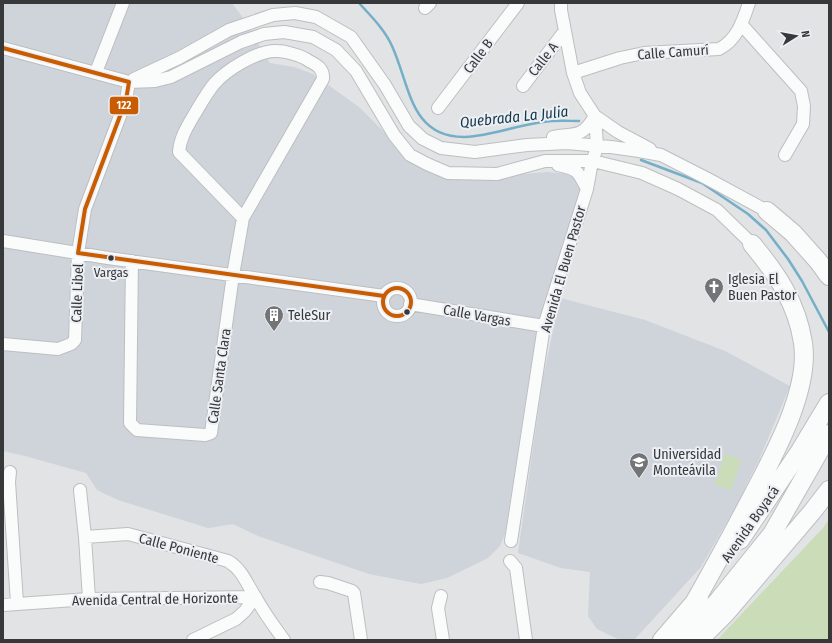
<svg xmlns="http://www.w3.org/2000/svg" width="832" height="643" viewBox="0 0 832 643" font-family="'Fira Sans Condensed',sans-serif">
<rect width="100%" height="100%" fill="#e1e3e5"/>
<!-- built -->
<path fill="#ced4da" d="M 3,3 L 232,3 L 241,15 L 270,63 L 294,67 L 313,74 L 359,107 L 396,144 L 422,162 L 500,177 L 524,174 L 547,172 L 571,174 L 582,188 L 536,343 L 530,373 L 505,534 L 500,546 L 488,558 L 447,578 L 421,584 L 369,574 L 258,536 L 233,524 L 208,528 L 118,500 L 97,490 L 86,473 L 25,456 L 3,451 Z
M 560,298 L 645,320 L 725,351 L 790,386 L 759,460 L 735,508 L 701,567 L 634,640 L 620,640 L 597,629 L 588,616 L 590,572 L 561,568 L 518,553 L 543,378 Z"/>
<!-- green -->
<path fill="#cadcb8" d="M 725,454 L 741,460 L 731,490 L 715,485 Z
M 829,519 L 829,640 L 717,640 L 823,528 Z"/>
<g fill="none" stroke-linecap="round" stroke-linejoin="round">
<!-- stream -->
<path stroke="#74aec7" stroke-width="2.5" d="M 359,3 C 371,16 385,30 392,46 C 410,85 410,138 465,137 C 492,136 517,125 543,122 C 555,120 567,121 579,121
M 641,160 L 702,183 L 748,214 L 766,230 L 788,259 L 802,281 L 829,332"/>
<!-- minor casing -->
<g stroke="#bdbec0" stroke-width="14">
<path id="minor" d="M 425,8 L 430,3
M 741,24 L 801,91 L 804,106 L 803,124 L 785,155
M 3,48 L 129,82 L 155,81 L 171,77 L 241,42 L 264,34 L 284,32 L 313,37 L 336,50 L 356,71 L 394,135 L 410,155 L 427,164 L 448,173 L 497,174 L 545,161 L 593,161 L 642,173 L 678,189 L 717,210 L 752,244
M 96,72 L 123,3
M 573,73 L 620,58 L 644,53 L 719,49 C 737,40 743,21 749,3
M 134,79 L 179,58 L 229,30 L 273,15 L 295,13 L 316,17 L 351,37 L 385,85 L 409,126 L 423,139 L 441,148 L 475,152 L 527,145 L 567,143 L 611,147 L 639,151 L 661,155 L 708,179 L 767,211
M 523,86 L 564,32
M 438,108 L 518,3
M 595,116 L 618,132 L 650,149
M 553,137 C 576,133 582,138 595,116
M 558,165 C 578,169 578,171 587,189
M 3,241 L 108,258 L 384,296
M 132,261 L 130,423 L 137,430 L 205,435 L 211,433 L 233,275 L 243,218 L 323,79 C 324,69 317,65 309,61 C 303,56 285,51 277,51 C 258,50 226,70 214,84 C 206,94 200,105 194,115 C 187,127 180,138 179,152 L 243,218
M383 302a14 14 0 1 1 28 0a14 14 0 1 1-28 0Z
M 410,304 L 544,326
M 3,344 L 58,349 L 71,344 L 75,340 L 78,253 L 85,209 L 126,100 L 129,82
M 10,472 L 9,482 L 17,603
M 80,490 L 85,537 L 89,599
M 85,537 L 128,534 L 228,561 C 243,570 247,585 256,598 C 264,613 274,626 284,640
M 511,541 L 544,326 L 587,189 L 591,167 L 597,146 L 595,116 L 580,93 L 573,73 L 561,10 L 561,3
M 510,561 L 516,568 L 526,640
M 320,582 L 328,583 L 352,591 L 354,593 L 361,640
M 441,596 L 438,608 L 443,640
M 3,605 L 89,599 L 255,597
M 193,640 L 236,619 L 245,611 L 255,597"/>
</g>
<!-- highway casing -->
<g stroke="#bdbec0" stroke-width="20">
<path id="highway" d="M 767,211 L 793,233 L 818,261 L 829,276
M 740,540 L 800,451 L 829,403
M 693,605 C 714,568 734,531 754,493 C 775,453 810,389 803,343 C 797,303 777,274 752,244
M 662,640 L 699,597
M 682,640 L 718,601 L 772,534 L 829,434
M 699,640 L 725,614 L 812,512 L 829,490"/>
</g>
<!-- minor -->
<use href="#minor" stroke="#fafbfb" stroke-width="12"/>
<!-- highway -->
<use href="#highway" stroke="#fafbfb" stroke-width="18"/>
<!-- bus-1 casing -->
<g stroke="#ecf0f5" stroke-width="7">
<path id="bus-1" d="M 3,48 L 129,82 L 126,100 L 85,209 L 78,253 L 384,296
M383 302a14 14 0 1 1 28 0a14 14 0 1 1-28 0Z"/>
</g>
<!-- bus-1 -->
<use href="#bus-1" stroke="#c95b00" stroke-width="4"/>
</g>
<!-- icons -->
<defs>
<g id="church-pin" transform="scale(1)"><path d="M0 17L-7.5 6A9.5 9.5 0 1 1 7.5 6Z" fill="#727476" stroke="#ecf0f5"/><path d="M-1.2-6h2.4v3.5h3.3v2.4h-3.3V6h-2.4V-.1h-3.3v-2.4h3.3Z" fill="#fff"/></g>
<g id="building-pin" transform="scale(1)"><path d="M0 17L-7.5 6A9.5 9.5 0 1 1 7.5 6Z" fill="#727476" stroke="#ecf0f5"/><path d="M-4-6H4V6H1V3H-1V6H-4ZM-2.5-4.3h1.7v1.8h-1.7ZM.8-4.3h1.7v1.8H.8ZM-2.5-1h1.7V.8h-1.7ZM.8-1h1.7V.8H.8Z" fill="#fff"/></g>
<g id="university-pin" transform="scale(1)"><path d="M0 17L-7.5 6A9.5 9.5 0 1 1 7.5 6Z" fill="#727476" stroke="#ecf0f5"/><path d="M0-5L7-2L0 1L-7-2ZM-4 1L0 2.5L4 1V4Q0 6-4 4Z" fill="#fff"/></g>
</defs>
<g fill-rule="evenodd">
<use href="#church-pin" x="714" y="287"/>
<use href="#building-pin" x="274" y="315"/>
<use href="#university-pin" x="639" y="462"/>
</g>
<!-- markers -->
<g fill="#37383a" stroke="#ecf0f5" stroke-width="1.5">
<circle cx="111" cy="258" r="3.5"/>
<circle cx="407" cy="312" r="3.5"/>
</g>
<g text-anchor="middle" stroke-width="4" stroke-linejoin="round" paint-order="stroke">
<!-- bus labels -->
<g font-size="13" fill="#37383a" stroke="#ecf0f5">
<text x="111" y="277">Vargas</text>
</g>
<!-- street labels -->
<g font-size="14" fill="#37383a" stroke="#ecf0f5">
<text transform="translate(673 52) rotate(-4)" y="5">Calle Camurí</text>
<text transform="translate(478 56) rotate(-53)" y="5">Calle B</text>
<text transform="translate(543 59) rotate(-52)" y="5">Calle A</text>
<text transform="translate(563 269) rotate(-74)" y="5">Avenida El Buen Pastor</text>
<text transform="translate(77 293) rotate(-88)" y="5">Calle Libel</text>
<text transform="translate(477 315) rotate(10)" y="5">Calle Vargas</text>
<text transform="translate(219 376) rotate(-82)" y="5">Calle Santa Clara</text>
<text transform="translate(750 524) rotate(-55)" y="5">Avenida Boyacá</text>
<text transform="translate(179 548) rotate(15)" y="5">Calle Poniente</text>
<text transform="translate(155 599) rotate(-1)" y="5">Avenida Central de Horizonte</text>
</g>
<!-- poi labels -->
<g font-size="14" fill="#37383a" stroke="#ecf0f5" text-anchor="start">
<text x="728" y="284">Iglesia El<tspan x="728" dy="16">Buen Pastor</tspan></text>
<text x="288" y="320">TeleSur</text>
<text x="653" y="459">Universidad<tspan x="653" dy="16">Monteávila</tspan></text>
</g>
<!-- water labels -->
<g font-size="15" font-style="italic" fill="#123747" stroke="#ecf0f5">
<text transform="translate(514 117) rotate(-6)" y="5">Quebrada La Julia</text>
</g>
</g>
<rect stroke="#ecf0f5" stroke-width="1.5" x="109" y="96" width="30" height="19" rx="4" fill="#c95b00"/>
<g font-size="11" text-anchor="middle" font-weight="bold" fill="#fff">
<text x="124" y="109">122</text>
</g>
<!-- border -->
<rect width="832" height="643" fill="none" stroke="#37383a" stroke-width="8"/>
<!-- north arrow -->
<g transform="translate(796 36) rotate(79)" stroke="#ecf0f5" stroke-width="3" paint-order="stroke">
<path d="M0-3L7 15L0 10L-7 15Z" fill="#37383a"/>
<text y="-6" font-size="11" font-weight="bold" text-anchor="middle" fill="#37383a">N</text>
</g>
</svg>
